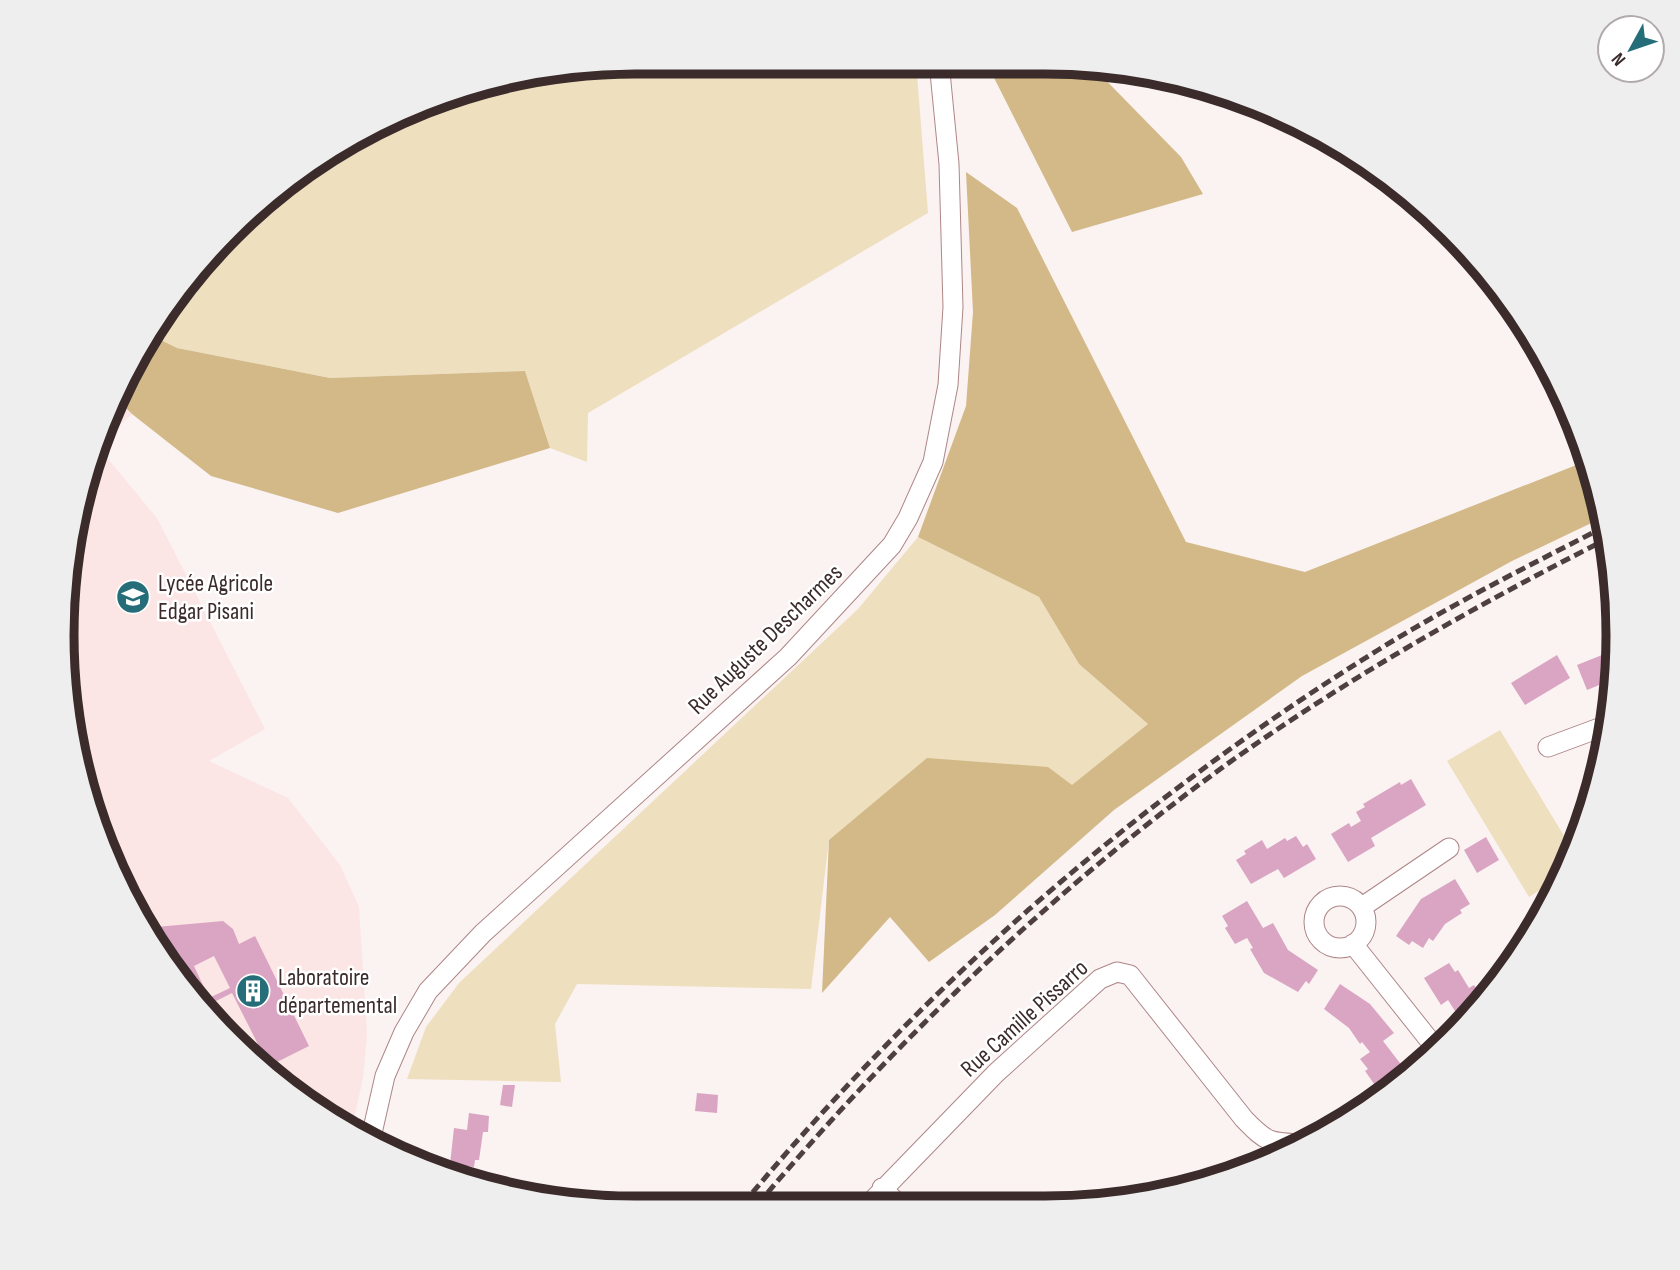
<svg xmlns="http://www.w3.org/2000/svg" width="1680" height="1270" viewBox="0 0 1680 1270" font-family="'Sofia Sans Condensed',sans-serif">
<rect width="100%" height="100%" fill="#fbf2f2"/>
<!-- built -->
<path fill="#fbe6e5" d="M 115,397 L 132,414 L 99,444 Z
M 98,447 L 157,518 L 265,729 L 209,761 L 288,798 L 340,865 L 359,907 L 367,1034 L 363,1078 L 351,1133 L 256,1066 L 158,954 L 92,820 L 62,672 L 72,523 Z"/>
<!-- green -->
<path fill="#eedfbf" d="M 635,61 L 916,62 L 928,213 L 588,413 L 587,462 L 550,448 L 525,371 L 330,378 L 177,348 L 153,336 L 229,230 L 348,138 L 486,81 Z
M 918,537 L 1039,597 L 1079,664 L 1148,724 L 1072,786 L 829,840 L 811,989 L 577,984 L 555,1024 L 561,1082 L 407,1079 L 426,1027 L 459,983 L 858,609 Z
M 1500,730 L 1575,854 L 1564,875 L 1529,897 L 1447,761 Z"/>
<!-- forest -->
<path fill="#d2b987" d="M 986,62 L 1090,64 L 1181,157 L 1203,194 L 1072,232 Z
M 966,172 L 1017,208 L 1186,542 L 1305,572 L 1589,460 L 1606,516 L 1512,561 L 1302,676 L 1114,810 L 995,915 L 929,962 L 890,917 L 822,993 L 829,840 L 927,758 L 1048,767 L 1072,785 L 1148,724 L 1079,664 L 1039,597 L 918,537 L 966,406 L 973,312 Z
M 153,336 L 177,348 L 330,378 L 525,371 L 550,448 L 338,513 L 211,476 L 132,414 L 115,397 L 121,381 Z"/>
<!-- building -->
<path fill="#daa5c2" fill-rule="evenodd" d="M 1614,643 L 1617,650 L 1614,679 L 1587,690 L 1577,665 L 1607,653 L 1605,647 Z
M 1557,655 L 1570,678 L 1525,705 L 1511,683 Z
M 1601,769 L 1596,786 L 1595,789 L 1588,776 Z
M 1411,779 L 1426,805 L 1371,838 L 1375,846 L 1348,862 L 1331,834 L 1349,823 L 1351,827 L 1361,821 L 1356,812 L 1365,807 L 1363,804 L 1400,782 L 1401,785 Z
M 1296,836 L 1303,847 L 1307,844 L 1316,859 L 1284,878 L 1278,869 L 1251,884 L 1236,860 L 1246,854 L 1244,851 L 1262,840 L 1267,849 L 1285,838 L 1287,841 Z
M 1486,837 L 1499,860 L 1477,873 L 1464,850 Z
M 1455,879 L 1470,904 L 1460,910 L 1462,913 L 1445,924 L 1433,941 L 1429,938 L 1423,948 L 1412,941 L 1409,945 L 1396,936 L 1421,899 Z
M 1247,901 L 1263,928 L 1273,923 L 1288,950 L 1318,970 L 1309,984 L 1306,981 L 1298,992 L 1264,973 L 1250,949 L 1253,948 L 1247,938 L 1235,944 L 1225,928 L 1228,926 L 1222,916 Z
M 223,921 L 233,929 L 239,944 L 255,936 L 309,1046 L 269,1066 L 232,993 L 212,1003 L 224,1030 L 158,954 L 145,928 ZM 214,956 L 230,988 L 209,998 L 194,966 Z
M 1449,963 L 1455,972 L 1458,970 L 1469,988 L 1474,985 L 1480,994 L 1482,993 L 1486,998 L 1464,1025 L 1448,1000 L 1441,1005 L 1424,978 Z
M 1340,984 L 1370,1004 L 1394,1033 L 1383,1041 L 1403,1067 L 1377,1088 L 1365,1071 L 1368,1069 L 1360,1059 L 1370,1052 L 1362,1042 L 1360,1044 L 1349,1028 L 1324,1009 Z
M 503,1085 L 515,1085 L 512,1107 L 500,1105 Z
M 697,1093 L 718,1095 L 717,1113 L 695,1111 Z
M 469,1113 L 489,1116 L 488,1132 L 483,1132 L 479,1160 L 475,1160 L 474,1167 L 450,1164 L 454,1128 L 467,1130 Z"/>
<g fill="none" stroke-linecap="round" stroke-linejoin="round">
<!-- minor casing -->
<g stroke="#ae8687" stroke-width="21">
<path id="minor" d="M 1548,747 L 1610,724
M1314 922a26 26 0 1 1 52 0a26 26 0 1 1-52 0Z
M 1362,907 L 1449,848
M 1353,944 L 1438,1051
M 370,1142 L 385,1076 L 404,1032 L 428,991 L 483,933 L 788,657 L 892,545 L 908,518 L 933,462 L 948,385 L 953,307 L 949,164 L 939,62
M 882,1188 L 898,1204
M 869,1204 L 996,1073 L 1100,979 L 1117,972 L 1130,975 L 1244,1119 C 1267,1143 1270,1143 1303,1144"/>
</g>
<!-- minor -->
<use href="#minor" stroke="#fff" stroke-width="19"/>
<!-- rail -->
<path stroke="#4f4040" stroke-width="5" stroke-dasharray="10 5" stroke-linecap="butt" d="M 743,1204 C 924,986 1137,800 1378,650 C 1452,604 1530,565 1608,525
M 758,1204 C 899,1037 1059,884 1237,757 C 1355,674 1480,603 1609,538"/>
</g>
<!-- icons -->
<defs>
<g id="school-disc" transform="scale(1.75)"><circle r="9.5" fill="#256d79" stroke="#fff"/><path d="M0-5L7-2L0 1L-7-2ZM-4 1L0 2.5L4 1V4Q0 6-4 4Z" fill="#fff"/></g>
<g id="building-disc" transform="scale(1.75)"><circle r="9.5" fill="#256d79" stroke="#fff"/><path d="M-4-6H4V6H1V3H-1V6H-4ZM-2.5-4.3h1.7v1.8h-1.7ZM.8-4.3h1.7v1.8H.8ZM-2.5-1h1.7V.8h-1.7ZM.8-1h1.7V.8H.8Z" fill="#fff"/></g>
</defs>
<g fill-rule="evenodd">
<use href="#school-disc" x="133" y="597"/>
<use href="#building-disc" x="253" y="991"/>
</g>
<g text-anchor="middle" stroke-width="5" stroke-linejoin="round" paint-order="stroke">
<!-- poi labels -->
<g font-size="24" fill="#3b2b2b" stroke="#fff" text-anchor="start">
<text x="158" y="591">Lycée Agricole<tspan x="158" dy="28">Edgar Pisani</tspan></text>
<text x="278" y="985">Laboratoire<tspan x="278" dy="28">départemental</tspan></text>
</g>
<!-- street labels -->
<g font-size="24" fill="#3b2b2b" stroke="#fff">
<text transform="translate(765 639) rotate(-44)" y="8">Rue Auguste Descharmes</text>
<text transform="translate(1024 1018) rotate(-42)" y="8">Rue Camille Pissarro</text>
</g>
</g>
<!-- crop -->
<path d="M0 0H1680V1270H0ZM635 74H1045A561 561 0 0 1 1606 635V635A561 561 0 0 1 1045 1196H635A561 561 0 0 1 74 635V635A561 561 0 0 1 635 74Z" fill="#efeeee" fill-rule="evenodd"/>
<path fill="none" stroke="#3b2b2b" stroke-width="9" d="M635 74H1045A561 561 0 0 1 1606 635V635A561 561 0 0 1 1045 1196H635A561 561 0 0 1 74 635V635A561 561 0 0 1 635 74Z"/>
<!-- north arrow -->
<g transform="translate(1631 49) rotate(230)"><circle r="33" fill="#ffffff" stroke="#b1aaaa" stroke-width="2"/>
<path d="M0-5L12 26L0 18L-12 26Z" fill="#256d79"/>
<text y="-10" font-size="19" font-weight="bold" text-anchor="middle" fill="#3b2b2b">N</text>
</g>
</svg>
